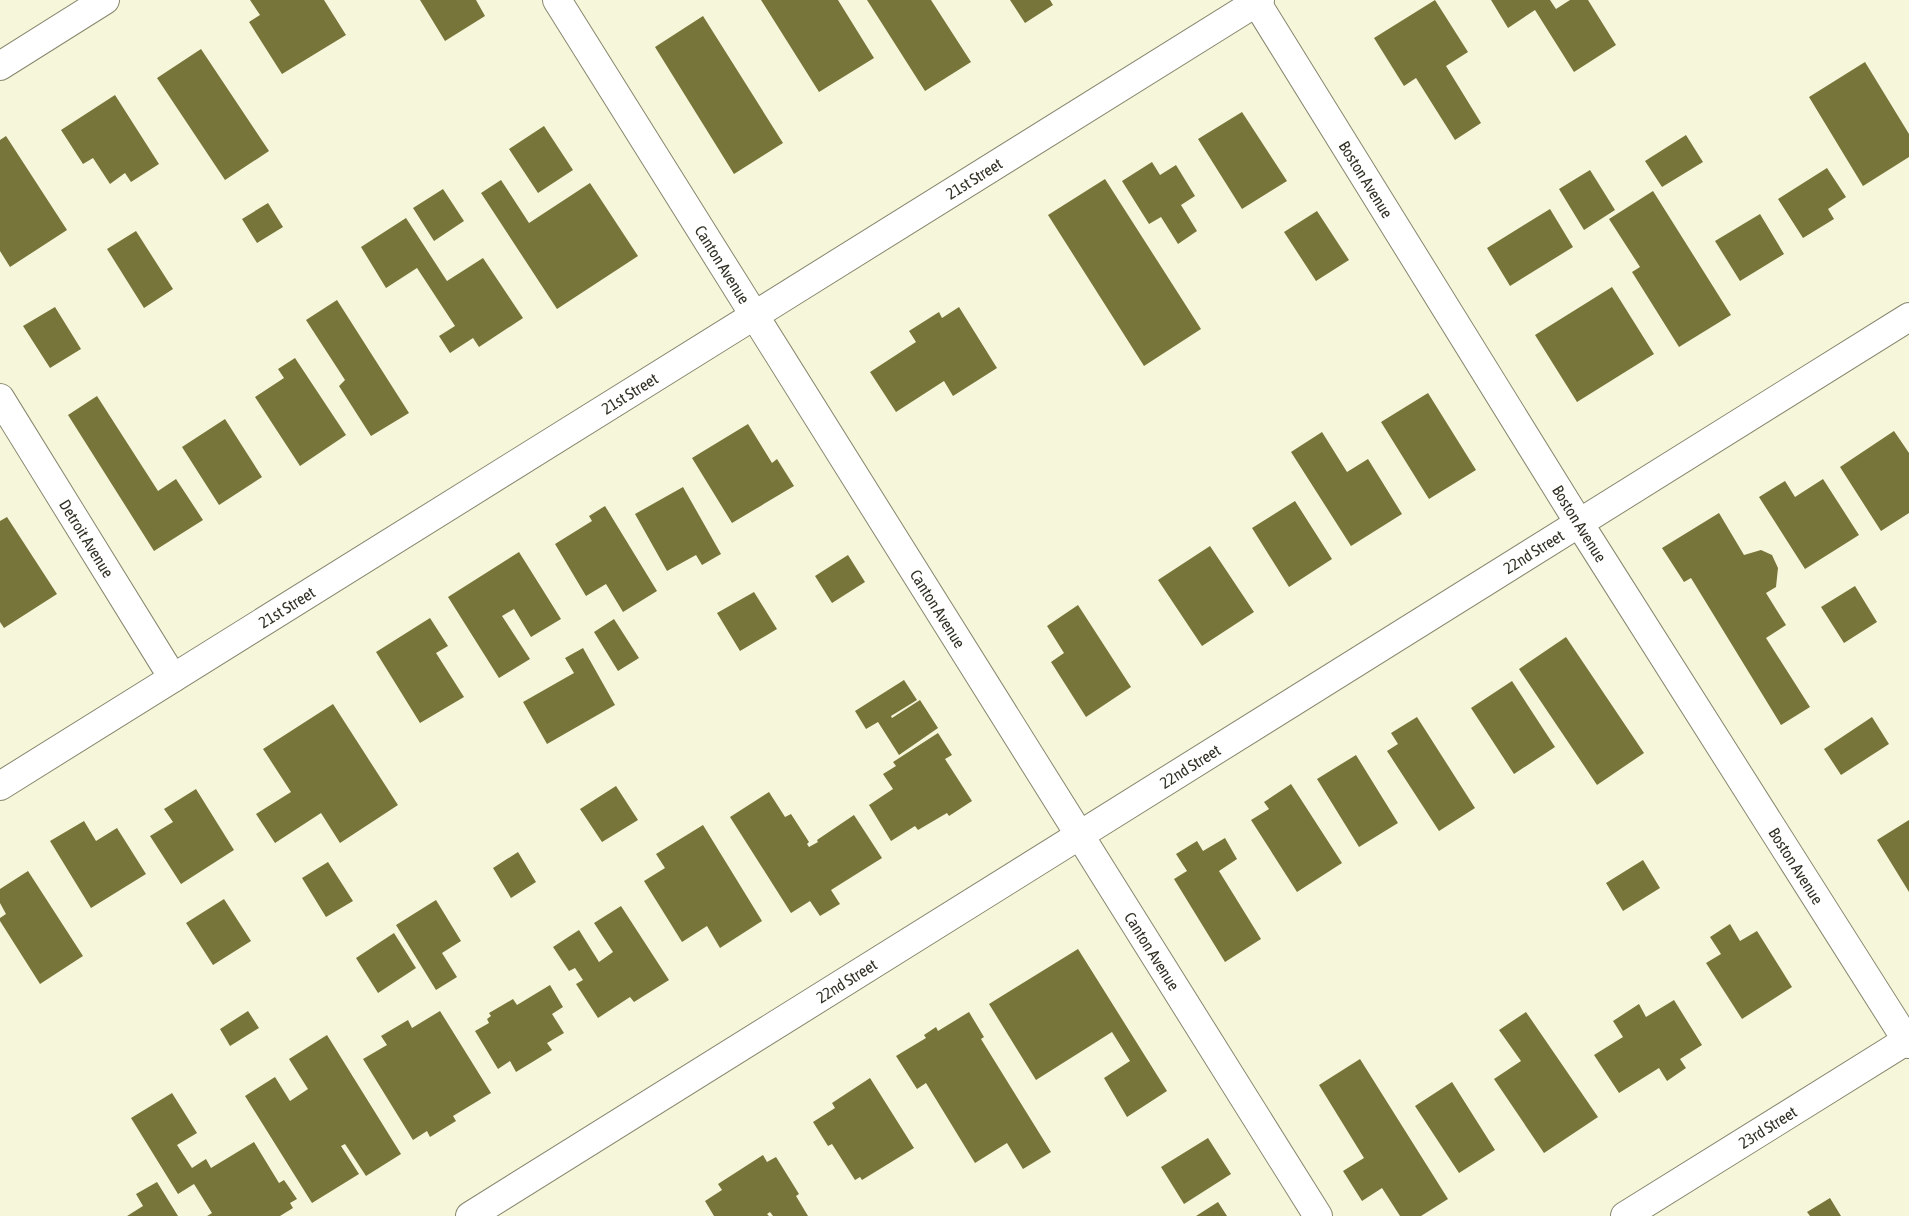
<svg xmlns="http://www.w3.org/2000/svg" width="1909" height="1216" viewBox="0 0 1909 1216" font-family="'Asap Condensed',sans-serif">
<rect width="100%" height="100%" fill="#f6f6db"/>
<!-- building -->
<path fill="#78753a" d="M 250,0 L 324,0 L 346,35 L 282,74 L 249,22 L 260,15 Z
M 420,0 L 476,0 L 485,16 L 445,41 Z
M 761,0 L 838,0 L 874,58 L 819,92 Z
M 867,0 L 931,0 L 971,62 L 925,91 Z
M 1010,0 L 1050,0 L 1053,5 L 1025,23 Z
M 1435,0 L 1468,52 L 1446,66 L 1481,123 L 1455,140 L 1416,78 L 1404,86 L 1374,38 Z
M 1491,0 L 1550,0 L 1556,9 L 1570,0 L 1588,0 L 1616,45 L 1574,72 L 1535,10 L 1508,28 Z
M 703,16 L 783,143 L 734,174 L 655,47 Z
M 201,49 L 269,151 L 225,180 L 157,78 Z
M 1865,62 L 1909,134 L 1909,157 L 1863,186 L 1809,97 Z
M 115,95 L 159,164 L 131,182 L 125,173 L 110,184 L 93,158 L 83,164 L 61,130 Z
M 1242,112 L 1287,181 L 1242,209 L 1198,139 Z
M 544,126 L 573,170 L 538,193 L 509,149 Z
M 1686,135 L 1703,162 L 1662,187 L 1645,161 Z
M 6,136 L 67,230 L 10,267 L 0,251 L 0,140 Z
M 1152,162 L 1160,175 L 1176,165 L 1195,196 L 1181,205 L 1197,231 L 1178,244 L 1161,217 L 1149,224 L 1122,181 Z
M 1827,168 L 1846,197 L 1828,209 L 1834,219 L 1803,238 L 1778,199 Z
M 1590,170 L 1615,210 L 1584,230 L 1559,189 Z
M 1105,179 L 1201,329 L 1144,366 L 1048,215 Z
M 501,180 L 529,223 L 590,183 L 638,256 L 557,309 L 481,193 Z
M 443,189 L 464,221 L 434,241 L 413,208 Z
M 1653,191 L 1731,315 L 1679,347 L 1632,272 L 1640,267 L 1609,219 Z
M 268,203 L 283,227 L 257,243 L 242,219 Z
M 1550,209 L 1573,247 L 1510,286 L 1487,248 Z
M 1317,211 L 1349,260 L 1316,281 L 1284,232 Z
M 1760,214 L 1784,254 L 1740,281 L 1715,241 Z
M 406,218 L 447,281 L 483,258 L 523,318 L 479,347 L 473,338 L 450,353 L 439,336 L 455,326 L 417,268 L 386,288 L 361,247 Z
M 136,231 L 173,289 L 144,308 L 107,249 Z
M 1612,287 L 1654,354 L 1577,402 L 1535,335 Z
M 337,300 L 409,413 L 371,436 L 339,386 L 345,380 L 306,320 Z
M 55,307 L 81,349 L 50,368 L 23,326 Z
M 959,307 L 997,368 L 953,396 L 944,381 L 896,412 L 870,372 L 916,342 L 909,331 L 939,312 L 942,318 Z
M 295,358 L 346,435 L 300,466 L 255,397 L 284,378 L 278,369 Z
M 1428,393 L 1476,470 L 1429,499 L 1381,422 Z
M 97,396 L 158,491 L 176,479 L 203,520 L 154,551 L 68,415 Z
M 225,419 L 262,477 L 219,505 L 182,447 Z
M 748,424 L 772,463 L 777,459 L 794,486 L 732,523 L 692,458 Z
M 1894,431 L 1909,453 L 1909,513 L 1881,531 L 1840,467 Z
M 1322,432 L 1347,472 L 1368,459 L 1402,514 L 1351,546 L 1291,452 Z
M 1823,479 L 1859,535 L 1805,569 L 1759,497 L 1785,481 L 1795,497 Z
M 683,487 L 721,554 L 702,565 L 696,555 L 667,571 L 635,514 Z
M 1295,501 L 1332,559 L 1289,587 L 1252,528 Z
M 605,506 L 657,591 L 623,612 L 606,584 L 586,596 L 555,544 L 592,521 L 589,516 Z
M 1719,513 L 1744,555 L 1761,550 L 1772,555 L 1778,568 L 1776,587 L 1766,593 L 1786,625 L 1766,638 L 1810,707 L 1781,725 L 1691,578 L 1684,582 L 1662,548 Z
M 7,517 L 57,594 L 4,628 L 0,622 L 0,521 Z
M 1210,546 L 1254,612 L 1202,646 L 1158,580 Z
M 519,552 L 561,619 L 531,637 L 514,609 L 502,616 L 530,659 L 499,678 L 448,597 Z
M 848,555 L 865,582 L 832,603 L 815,576 Z
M 1855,586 L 1877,622 L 1844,643 L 1821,607 Z
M 754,592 L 777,629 L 740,651 L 717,613 Z
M 1078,605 L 1131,687 L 1086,717 L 1051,662 L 1064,653 L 1047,626 Z
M 430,618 L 448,646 L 436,653 L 464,697 L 420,723 L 376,652 Z
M 614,619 L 639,658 L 618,671 L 594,632 Z
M 1566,637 L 1644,753 L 1597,785 L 1519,669 Z
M 583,648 L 615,705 L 547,744 L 523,702 L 574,673 L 565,658 Z
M 904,680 L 917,700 L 891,716 L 892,718 L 920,700 L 938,728 L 899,755 L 878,722 L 866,729 L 855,711 Z
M 1512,681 L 1555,747 L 1514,774 L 1471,708 Z
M 333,704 L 398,805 L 340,843 L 321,813 L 275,843 L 256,814 L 291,792 L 263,749 Z
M 1417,717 L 1475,808 L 1439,831 L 1387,751 L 1398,744 L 1391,733 Z
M 1872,717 L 1889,744 L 1841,775 L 1824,749 Z
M 938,733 L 952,755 L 945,759 L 972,801 L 949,816 L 947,813 L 918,830 L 915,826 L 891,841 L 869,805 L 893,789 L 883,774 L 896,766 L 893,762 Z
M 1356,755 L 1398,823 L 1359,847 L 1317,779 Z
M 1291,784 L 1342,863 L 1297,892 L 1251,820 L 1269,809 L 1264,802 Z
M 616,786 L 638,820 L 602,842 L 580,809 Z
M 196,789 L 234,850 L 181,884 L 150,836 L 173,822 L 164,809 Z
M 769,792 L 785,817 L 791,814 L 809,842 L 807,844 L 809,847 L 818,842 L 817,840 L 854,815 L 882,858 L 831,890 L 840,904 L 820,916 L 810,901 L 791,913 L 730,817 Z
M 1909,820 L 1909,892 L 1877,840 Z
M 84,821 L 96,841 L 117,828 L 146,874 L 91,908 L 50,841 Z
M 703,825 L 762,921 L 720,948 L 707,926 L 682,942 L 644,881 L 665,868 L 656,854 Z
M 1225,838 L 1237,859 L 1219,871 L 1261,939 L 1225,962 L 1174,879 L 1187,871 L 1176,854 L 1197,841 L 1203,851 Z
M 518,852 L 536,882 L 511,898 L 493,868 Z
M 1643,860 L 1660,888 L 1623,911 L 1606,883 Z
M 328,862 L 353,901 L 326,917 L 302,878 Z
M 28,871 L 83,956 L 40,984 L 0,921 L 0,918 L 6,914 L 0,903 L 0,889 Z
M 224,899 L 251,941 L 213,965 L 186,923 Z
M 436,900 L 461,941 L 442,953 L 457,977 L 436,990 L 396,925 Z
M 621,906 L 669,980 L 634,1002 L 630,997 L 598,1018 L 576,984 L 583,980 L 575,968 L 569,971 L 553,947 L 579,930 L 599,962 L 613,952 L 594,923 Z
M 1730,924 L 1740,941 L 1757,931 L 1792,987 L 1742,1019 L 1706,963 L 1721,954 L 1710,937 Z
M 394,933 L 416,968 L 378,993 L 356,958 Z
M 1078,949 L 1167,1091 L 1127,1117 L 1104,1078 L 1130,1061 L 1112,1032 L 1036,1080 L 989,1004 Z
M 550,985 L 563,1007 L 552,1014 L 564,1033 L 547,1043 L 552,1050 L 516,1072 L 510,1061 L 498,1069 L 475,1031 L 489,1023 L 487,1019 L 491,1016 L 489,1013 L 513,999 L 517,1005 Z
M 1674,1000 L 1702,1045 L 1680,1059 L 1686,1068 L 1667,1081 L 1659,1068 L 1619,1093 L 1594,1055 L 1623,1037 L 1613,1021 L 1639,1004 L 1646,1017 Z
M 248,1011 L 259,1028 L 230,1046 L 220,1029 Z
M 440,1011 L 491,1093 L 453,1116 L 456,1121 L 430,1137 L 427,1131 L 413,1140 L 363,1059 L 387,1045 L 381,1036 L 408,1020 L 412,1028 Z
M 969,1012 L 984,1037 L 981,1039 L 1051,1152 L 1023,1169 L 1007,1143 L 975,1163 L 926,1083 L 917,1089 L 896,1056 L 926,1038 L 924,1035 L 936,1027 L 938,1031 Z
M 1526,1012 L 1598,1117 L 1544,1153 L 1494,1079 L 1521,1061 L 1499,1030 Z
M 327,1035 L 401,1154 L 366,1176 L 345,1144 L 341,1146 L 359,1174 L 312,1203 L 245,1096 L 275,1077 L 290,1101 L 308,1089 L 289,1059 Z
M 1360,1059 L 1448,1199 L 1421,1216 L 1400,1216 L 1382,1188 L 1362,1201 L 1343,1171 L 1364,1158 L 1319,1085 Z
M 870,1078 L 914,1148 L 862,1180 L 860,1177 L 855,1180 L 832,1144 L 828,1146 L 813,1122 L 835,1108 L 832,1103 Z
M 1452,1082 L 1495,1150 L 1459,1173 L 1415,1106 Z
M 172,1093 L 197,1133 L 177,1145 L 192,1168 L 206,1159 L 211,1168 L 254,1142 L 279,1183 L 284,1180 L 297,1199 L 290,1203 L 293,1208 L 280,1216 L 207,1216 L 212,1213 L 194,1184 L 178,1194 L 131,1118 Z
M 1208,1138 L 1231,1174 L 1184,1204 L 1161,1167 Z
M 763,1155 L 767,1162 L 776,1157 L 799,1194 L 796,1196 L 808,1216 L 773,1216 L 770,1212 L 767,1214 L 769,1216 L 714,1216 L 705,1201 L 722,1190 L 718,1184 Z
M 157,1182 L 178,1216 L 127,1216 L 143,1206 L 136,1194 Z
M 1830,1198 L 1841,1216 L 1810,1216 L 1807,1212 Z
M 1218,1202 L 1227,1216 L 1196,1216 Z"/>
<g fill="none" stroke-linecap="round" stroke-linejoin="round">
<!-- street casing -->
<g stroke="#88876f" stroke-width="30">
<g id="street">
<path id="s1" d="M 557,0 L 1318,1216"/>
<path d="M 0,66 L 105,0"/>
<path id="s2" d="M 0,398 L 173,678"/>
<path id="s3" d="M 0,786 L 1260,0"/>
<path id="s4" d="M 470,1216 L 1909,317"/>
<path id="s5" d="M 1625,1216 L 1909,1039"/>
</g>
</g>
<!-- secondary casing -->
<g stroke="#88876f" stroke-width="30">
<g id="secondary">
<path id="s6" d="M 1255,0 L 1579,523 L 1909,1044"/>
</g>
</g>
<!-- street -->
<use href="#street" stroke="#fff" stroke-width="28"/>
<!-- secondary -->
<use href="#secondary" stroke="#fff" stroke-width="28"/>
</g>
<g text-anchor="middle" stroke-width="5" stroke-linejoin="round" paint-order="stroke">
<!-- street labels -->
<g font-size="16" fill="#303025" stroke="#f6f6db">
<text dy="6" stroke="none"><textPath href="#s3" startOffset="1148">21st Street</textPath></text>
<text dy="6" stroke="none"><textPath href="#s6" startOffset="211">Boston Avenue</textPath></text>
<text dy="6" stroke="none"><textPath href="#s1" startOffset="312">Canton Avenue</textPath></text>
<text dy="6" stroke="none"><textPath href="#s3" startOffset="742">21st Street</textPath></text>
<text dy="6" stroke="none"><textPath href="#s6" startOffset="616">Boston Avenue</textPath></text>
<text dy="6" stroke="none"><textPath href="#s2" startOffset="165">Detroit Avenue</textPath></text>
<text dy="6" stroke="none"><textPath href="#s4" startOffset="1254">22nd Street</textPath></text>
<text dy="6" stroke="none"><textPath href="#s3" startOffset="338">21st Street</textPath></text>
<text dy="6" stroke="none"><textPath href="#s1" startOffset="718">Canton Avenue</textPath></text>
<text dy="6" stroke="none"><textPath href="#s4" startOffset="849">22nd Street</textPath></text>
<text dy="6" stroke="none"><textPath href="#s6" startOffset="1021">Boston Avenue</textPath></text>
<text dy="6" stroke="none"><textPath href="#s1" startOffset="1122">Canton Avenue</textPath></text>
<text dy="6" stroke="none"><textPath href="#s4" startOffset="444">22nd Street</textPath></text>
<text dy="6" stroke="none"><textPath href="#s5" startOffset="168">23rd Street</textPath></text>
</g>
</g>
</svg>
